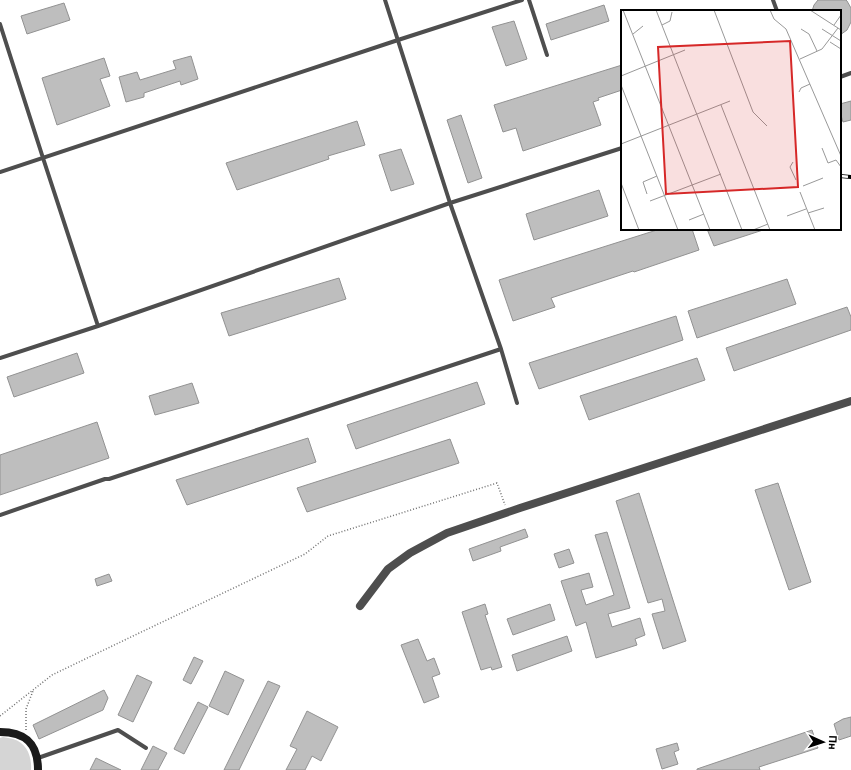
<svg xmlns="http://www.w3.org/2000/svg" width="851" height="770" viewBox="0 0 851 770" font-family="Ubuntu,sans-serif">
<rect width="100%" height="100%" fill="#fff"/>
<!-- green -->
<path fill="#d5d5d5" d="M 3,737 C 7,738 10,738 13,739 C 27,743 32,757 31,770 L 0,770 L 0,738 Z"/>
<!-- building -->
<path fill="#bebebe" stroke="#929292" d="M 818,0 L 846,0 L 847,1 L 851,8 L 851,22 L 847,30 L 840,35 L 840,11 L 812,11 L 814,5 Z
M 64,3 L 70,20 L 27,34 L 21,16 Z
M 604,5 L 609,21 L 551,40 L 546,24 Z
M 514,21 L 527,59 L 506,66 L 492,27 Z
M 191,56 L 198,79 L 181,85 L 180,81 L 144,93 L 144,97 L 126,102 L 119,77 L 137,72 L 140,80 L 176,69 L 173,61 Z
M 104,58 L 110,76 L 100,79 L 110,106 L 57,125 L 42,78 Z
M 622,65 L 622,90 L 598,98 L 599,100 L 593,102 L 601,125 L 523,151 L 516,128 L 503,132 L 494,105 Z
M 851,101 L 851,120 L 843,122 L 840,112 L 840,104 Z
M 461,115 L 482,178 L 468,183 L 447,120 Z
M 357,121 L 365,145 L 328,156 L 329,159 L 237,190 L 226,163 Z
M 401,149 L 414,184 L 391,191 L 379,155 Z
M 599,190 L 608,216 L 534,240 L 526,214 Z
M 660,229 L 692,229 L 699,250 L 634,272 L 633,271 L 551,298 L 555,307 L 513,321 L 499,280 Z
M 707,229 L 762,229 L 763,230 L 714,246 Z
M 339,278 L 346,299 L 229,336 L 221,313 Z
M 787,279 L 796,304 L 697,338 L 688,311 Z
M 847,307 L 851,317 L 851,330 L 734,371 L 726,348 Z
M 676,316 L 683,340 L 539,389 L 529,363 Z
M 77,353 L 84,373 L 14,397 L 7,377 Z
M 697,358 L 705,380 L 589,420 L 580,396 Z
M 477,382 L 485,404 L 356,449 L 347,425 Z
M 192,383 L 199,403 L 155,415 L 149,396 Z
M 97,422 L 109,458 L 0,495 L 0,455 Z
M 308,438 L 316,462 L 187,505 L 176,480 Z
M 450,439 L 459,463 L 307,512 L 297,488 Z
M 778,483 L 811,582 L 789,590 L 755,490 Z
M 639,493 L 686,641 L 663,649 L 652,614 L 665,611 L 662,599 L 648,603 L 616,501 Z
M 525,529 L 528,537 L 500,547 L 501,551 L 473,561 L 469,549 Z
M 607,532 L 630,608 L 608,614 L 612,627 L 640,618 L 645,635 L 635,639 L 637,645 L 596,658 L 586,622 L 576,626 L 561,581 L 589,573 L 593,587 L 581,590 L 586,605 L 614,595 L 595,535 Z
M 569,549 L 574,563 L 559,568 L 554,554 Z
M 109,574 L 112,581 L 97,586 L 95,579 Z
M 485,604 L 488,614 L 485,615 L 502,667 L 492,670 L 491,667 L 481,670 L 462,612 Z
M 550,604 L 555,620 L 513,635 L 507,619 Z
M 567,636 L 572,651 L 517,671 L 512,655 Z
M 418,639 L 427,661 L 434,658 L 440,674 L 432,677 L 439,697 L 424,703 L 401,645 Z
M 194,657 L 203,661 L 191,684 L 183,680 Z
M 225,671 L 244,680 L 228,715 L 209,706 Z
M 137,675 L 152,682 L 133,722 L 118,715 Z
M 268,681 L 280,686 L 239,770 L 224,770 Z
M 104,690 L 108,698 L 103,710 L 39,739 L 33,725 Z
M 198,702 L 208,707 L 184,754 L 174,749 Z
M 307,711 L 338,727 L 321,761 L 312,756 L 305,770 L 286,770 L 297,749 L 290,746 Z
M 851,717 L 851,736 L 839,740 L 834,724 L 843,719 Z
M 812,730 L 818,748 L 759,767 L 760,770 L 697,770 L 697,769 Z
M 677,743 L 679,750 L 674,752 L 678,764 L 662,769 L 656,749 Z
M 153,746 L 167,753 L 158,770 L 141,770 Z
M 96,758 L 121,770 L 90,770 Z"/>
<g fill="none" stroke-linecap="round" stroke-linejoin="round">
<!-- path -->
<path stroke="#707070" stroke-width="1.5" stroke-dasharray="1 2" stroke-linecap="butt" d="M 0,716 L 52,675 L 133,636 L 305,554 L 328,536 L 497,483 L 505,505
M 26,730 L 26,709 L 33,691"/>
<!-- lane -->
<path stroke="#4e4e4e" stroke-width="4" d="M 385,0 L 450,203 L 501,349 L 517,403
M 529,0 L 547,55
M 773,0 L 777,11
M 0,24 L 43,158 L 98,326
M 840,77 L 851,73
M 0,172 L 398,40 L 522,0
M 0,358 L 98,326 L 450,203 L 622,148
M 0,515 L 105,479 L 109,479 L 501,349
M 38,758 L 118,730 L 146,748"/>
<!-- street -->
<path stroke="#4e4e4e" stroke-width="8" d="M 360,606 L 388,569 L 410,553 L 447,533 L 520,508 L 851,401"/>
<!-- secondary -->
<path stroke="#1b1b1b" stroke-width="8" d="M 0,732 C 26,732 38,744 38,770"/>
<!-- rail casing -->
<g stroke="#000" stroke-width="4">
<path id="rail" d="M 840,176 L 851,177"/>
</g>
<!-- rail -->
<use href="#rail" stroke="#fff" stroke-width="2.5" stroke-dasharray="8" stroke-linecap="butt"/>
</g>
<!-- overview -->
<g transform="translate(621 10)">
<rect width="220" height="220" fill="#fff"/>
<path fill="none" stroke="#999" stroke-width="1" d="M 2,0 L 89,220M 35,0 L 121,220M 93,0 L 132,102 L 146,116M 149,0 L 153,9 L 165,19 L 220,146M 189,0 L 220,20M 41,15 L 49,11 L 51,2M 213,15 L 220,5M 180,19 L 188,24 L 196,41M 201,19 L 220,31M 12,24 L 22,16M 209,32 L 220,39M 179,49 L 201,39 L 217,18M 0,66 L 64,40M 0,75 L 57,220M 178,82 L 180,78 L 189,74M 100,95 L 149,220M 0,134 L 109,91M 201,138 L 207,153 L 215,150 L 220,157M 172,152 L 169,157 L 175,170M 0,173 L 18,220M 182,176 L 202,168M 179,182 L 194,220M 26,184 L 22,172 L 36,166M 29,191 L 100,164M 187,203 L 203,198M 166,206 L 185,199M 68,210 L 83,204M 132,220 L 147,214"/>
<path fill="#d62828" fill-opacity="0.15" stroke="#d62828" stroke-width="2" d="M 169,31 L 177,177 L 45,184 L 37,37 Z"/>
<rect width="220" height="220" fill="none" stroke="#000" stroke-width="2"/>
</g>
<!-- north arrow -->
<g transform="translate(823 742) rotate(93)" stroke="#ffffff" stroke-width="3" paint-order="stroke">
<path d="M0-3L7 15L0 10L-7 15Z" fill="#000000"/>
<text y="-6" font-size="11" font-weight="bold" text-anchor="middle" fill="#000000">Пн</text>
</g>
</svg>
